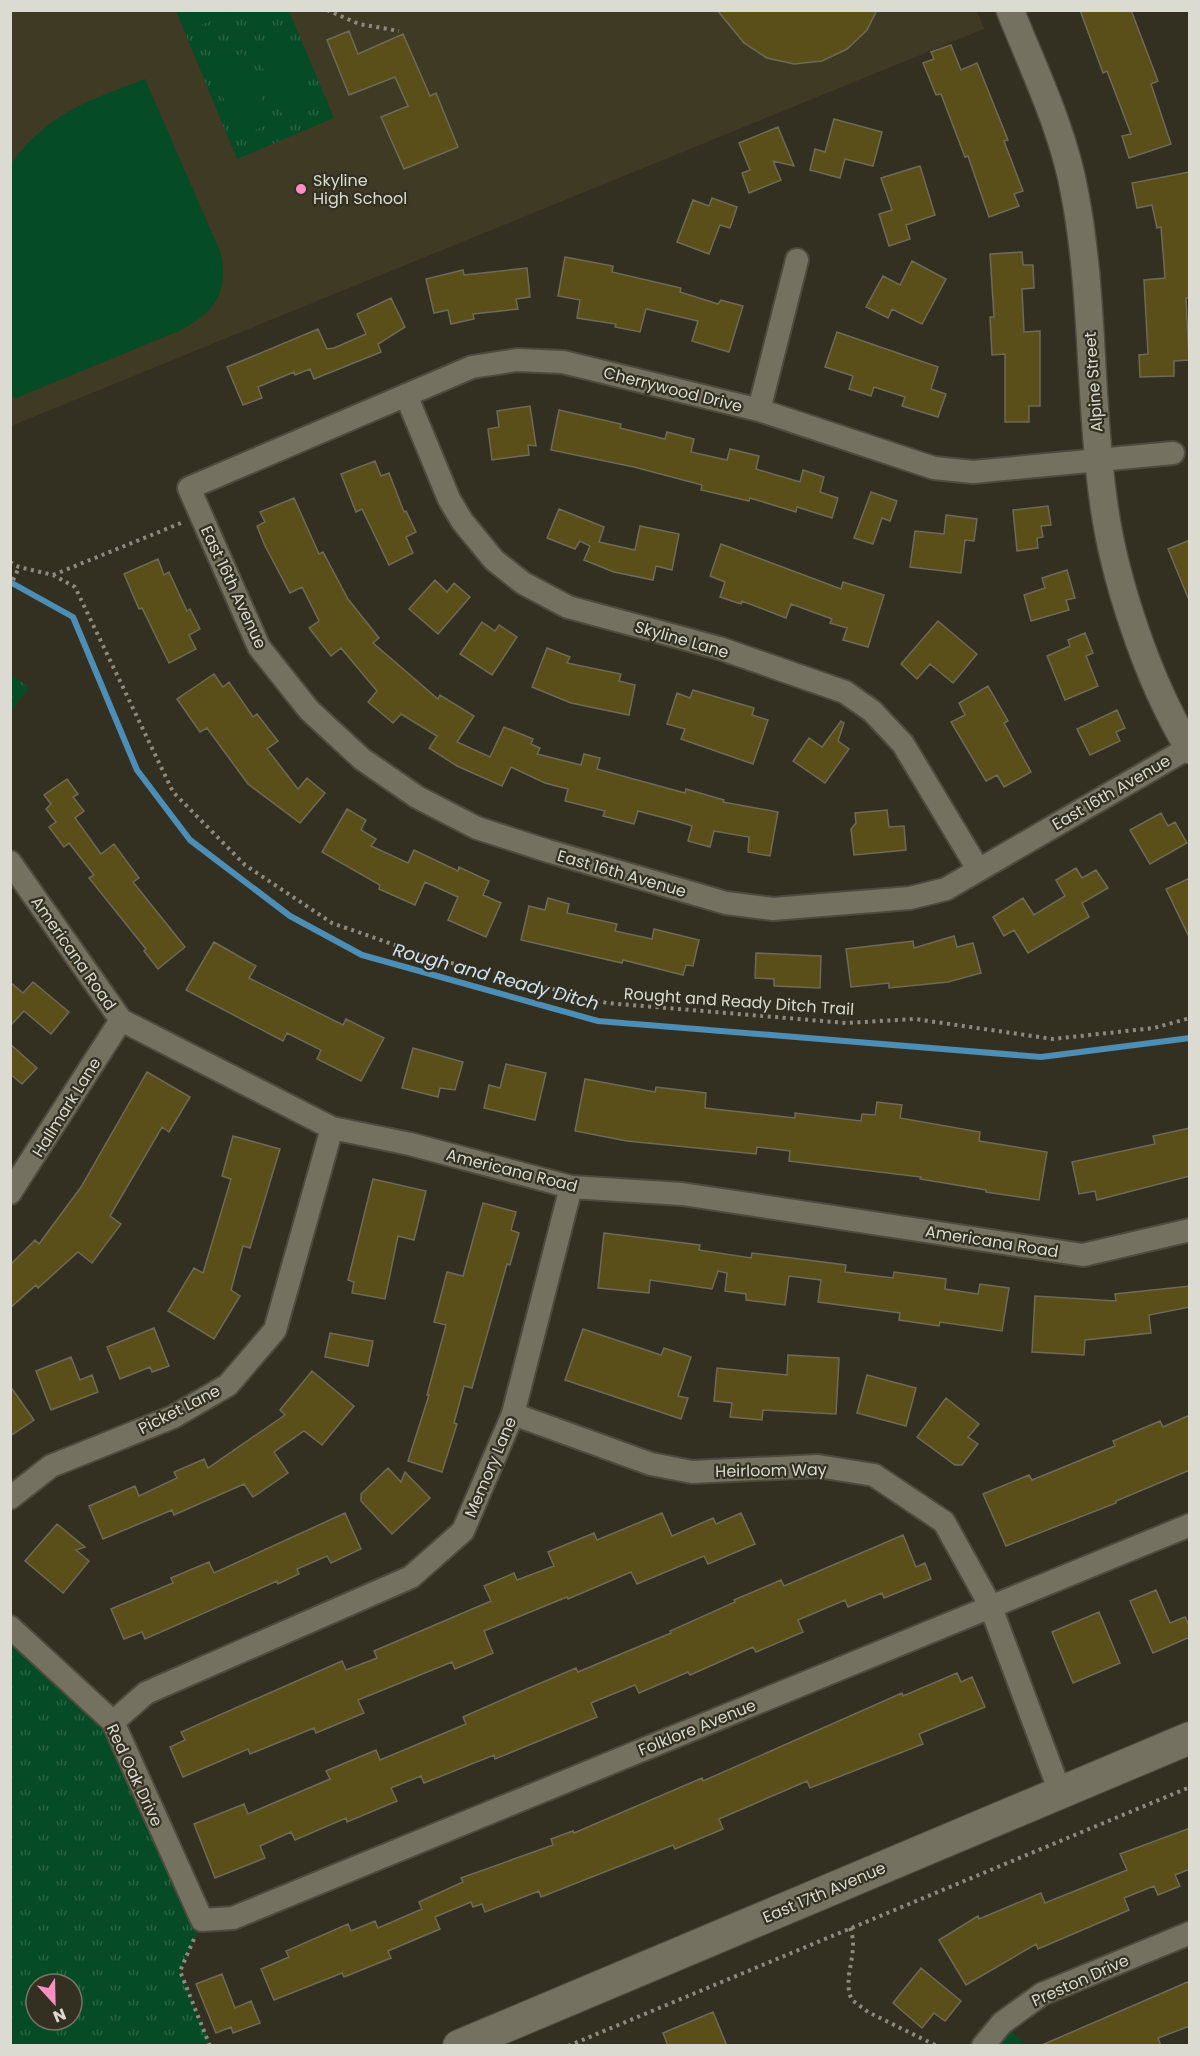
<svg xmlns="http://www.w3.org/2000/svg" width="1200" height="2056" viewBox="0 0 1200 2056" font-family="Poppins,sans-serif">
<defs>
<pattern id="park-tufts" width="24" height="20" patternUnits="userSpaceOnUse" patternTransform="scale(1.5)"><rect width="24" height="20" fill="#044b26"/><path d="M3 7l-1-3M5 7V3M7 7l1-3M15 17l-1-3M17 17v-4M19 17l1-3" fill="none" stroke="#286444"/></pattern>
</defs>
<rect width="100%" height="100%" fill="#333021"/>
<!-- built -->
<path fill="#3f3a24" d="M 11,11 L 977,11 L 984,29 L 11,426 Z"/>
<!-- park -->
<path fill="url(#park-tufts)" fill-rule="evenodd" d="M 176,11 L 289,11 L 334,118 L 237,159 Z
M 11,674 L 29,688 L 11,712 Z
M 10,1627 L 113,1722 L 202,1920 L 180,1971 L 210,2045 L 11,2045 ZM 36,1984 L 72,1984 L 72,2020 L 36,2020 Z
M 1002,2023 L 1026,2045 L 1002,2045 L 990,2036 Z"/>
<!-- pitch -->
<path fill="#044b26" d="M 187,11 L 225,11 L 227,14 L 194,28 Z
M 287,35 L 317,105 L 284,118 L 255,49 Z
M 243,53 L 272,123 L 240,136 L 210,67 Z
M 145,79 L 221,254 C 229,293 214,312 181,330 L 14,399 L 10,391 L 11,164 C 49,112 88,101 145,79 Z"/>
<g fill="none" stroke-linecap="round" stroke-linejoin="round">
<!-- stream -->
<path stroke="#4c8eb6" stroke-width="6" d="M 10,582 L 73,617 L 137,770 L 190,840 L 290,916 L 362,955 L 598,1021 L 1041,1057 L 1190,1038"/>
</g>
<!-- building -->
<path fill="#5a4f18" stroke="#6e6a59" stroke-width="1.5" d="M 717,10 L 877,10 L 867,30 L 847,49 L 822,61 L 794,64 L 767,58 L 744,43 Z
M 1080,10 L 1131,10 L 1158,81 L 1151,84 L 1171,144 L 1129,158 L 1122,136 L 1131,134 L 1107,71 L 1103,73 Z
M 349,31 L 358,54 L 403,34 L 430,96 L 436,93 L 458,147 L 404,169 L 381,117 L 408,106 L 395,77 L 349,95 L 327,40 Z
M 951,45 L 961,70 L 977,63 L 1008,140 L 1004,141 L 1023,191 L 1014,194 L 1019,206 L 989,217 L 968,156 L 965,157 L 941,94 L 936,95 L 923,63 L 934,59 L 931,52 Z
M 834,119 L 882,132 L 873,166 L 845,159 L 840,178 L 810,170 L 815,149 L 825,152 Z
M 778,127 L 794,166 L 773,161 L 781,180 L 749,193 L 742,173 L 750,170 L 739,143 Z
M 920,166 L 935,215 L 906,225 L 910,239 L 889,246 L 879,214 L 892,210 L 881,178 Z
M 1190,172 L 1190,298 L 1186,298 L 1189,360 L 1174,361 L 1174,376 L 1140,377 L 1139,355 L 1148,354 L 1144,280 L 1165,278 L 1161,227 L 1157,228 L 1152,205 L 1137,208 L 1132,183 Z
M 712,198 L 737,207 L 730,228 L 720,225 L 709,254 L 677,242 L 693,200 L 709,206 Z
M 1022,252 L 1023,265 L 1033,265 L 1034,288 L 1022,289 L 1024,332 L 1040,331 L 1040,406 L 1029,406 L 1029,422 L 1005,422 L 1005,354 L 992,355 L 990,317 L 994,317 L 990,254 Z
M 565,257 L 613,266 L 612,272 L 681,288 L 680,292 L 718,304 L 721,300 L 743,306 L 729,352 L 692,341 L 698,321 L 646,309 L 640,332 L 615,327 L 616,324 L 577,318 L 580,300 L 558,296 Z
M 912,261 L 946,279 L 922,324 L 892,309 L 888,318 L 866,307 L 883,276 L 900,285 Z
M 527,268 L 530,297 L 516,299 L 518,309 L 473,314 L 474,319 L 451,324 L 448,310 L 434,313 L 426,279 L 463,270 L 464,275 Z
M 391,298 L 405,327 L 378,344 L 381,352 L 314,379 L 310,369 L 295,375 L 294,372 L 258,387 L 262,398 L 243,405 L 227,367 L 318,329 L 327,349 L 334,348 L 366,334 L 357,314 Z
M 837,332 L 938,367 L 931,389 L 946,394 L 938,417 L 902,406 L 905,397 L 874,387 L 871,396 L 849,389 L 853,376 L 825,367 Z
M 530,406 L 536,446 L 528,445 L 529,455 L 492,460 L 488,429 L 499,427 L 497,411 Z
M 559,410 L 621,424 L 620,428 L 665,439 L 667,432 L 694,439 L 691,452 L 727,460 L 730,449 L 759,456 L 756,469 L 800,482 L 803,470 L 824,477 L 820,492 L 838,498 L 832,518 L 797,507 L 796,512 L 750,498 L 749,501 L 701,490 L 702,485 L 634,467 L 551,450 Z
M 375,461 L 381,476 L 389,473 L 404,512 L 406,511 L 416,532 L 406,537 L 413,553 L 389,565 L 362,509 L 356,512 L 341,474 Z
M 871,492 L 897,501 L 890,521 L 882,518 L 873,544 L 854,538 Z
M 294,498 L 319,554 L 323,552 L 348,599 L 379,638 L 373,643 L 438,699 L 440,695 L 474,716 L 457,742 L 490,757 L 504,727 L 533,739 L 531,744 L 540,748 L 537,754 L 581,765 L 584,754 L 600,758 L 597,769 L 685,793 L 686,789 L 724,800 L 723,802 L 778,812 L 770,856 L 748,852 L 749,837 L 714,831 L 710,847 L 688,841 L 692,826 L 676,821 L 638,811 L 634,824 L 603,816 L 605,811 L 565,801 L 568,789 L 545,783 L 511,767 L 502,786 L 457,766 L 429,748 L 437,736 L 401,714 L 393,723 L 368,702 L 377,691 L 341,648 L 331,656 L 309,628 L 319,621 L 302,587 L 290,593 L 265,546 L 257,526 L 265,522 L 260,512 Z
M 1048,506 L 1051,525 L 1041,526 L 1043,537 L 1037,538 L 1038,548 L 1017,551 L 1013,510 Z
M 559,509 L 604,527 L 599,542 L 635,550 L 640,526 L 679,534 L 672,570 L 656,566 L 653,580 L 614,572 L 584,560 L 590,546 L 580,541 L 575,549 L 547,538 Z
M 946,515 L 977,519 L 974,541 L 965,540 L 961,573 L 910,567 L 915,531 L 944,534 Z
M 1190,540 L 1190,600 L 1189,600 L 1168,549 Z
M 721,544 L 841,589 L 843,582 L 884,595 L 868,647 L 843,640 L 847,628 L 830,623 L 832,619 L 791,604 L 786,618 L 742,601 L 741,604 L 720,597 L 725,582 L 710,576 Z
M 158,559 L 164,575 L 169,572 L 187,611 L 190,609 L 200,629 L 189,635 L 196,649 L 169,663 L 142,608 L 139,609 L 124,574 Z
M 1067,570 L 1075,598 L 1066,600 L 1069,610 L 1031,621 L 1024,595 L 1045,588 L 1042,578 Z
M 435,580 L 447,592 L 454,583 L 470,597 L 438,634 L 409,609 Z
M 938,621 L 977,654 L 953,683 L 930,664 L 917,679 L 901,664 Z
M 482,622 L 495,631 L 499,625 L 517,637 L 492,675 L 460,654 Z
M 1085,633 L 1093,653 L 1086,656 L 1098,686 L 1065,700 L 1047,656 L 1070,646 L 1068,640 Z
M 547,648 L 570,657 L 567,663 L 621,674 L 619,681 L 635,685 L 629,715 L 571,703 L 532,687 Z
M 214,674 L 223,687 L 229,682 L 253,717 L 257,714 L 278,741 L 267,749 L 298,789 L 307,778 L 325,793 L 300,823 L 248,784 L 207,728 L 200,732 L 177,699 Z
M 988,686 L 1008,721 L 1004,723 L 1031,772 L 1004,787 L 997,775 L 986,781 L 951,722 L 965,715 L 959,703 Z
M 693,690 L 754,708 L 752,715 L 768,720 L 753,764 L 681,739 L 685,729 L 667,724 L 677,693 L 690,698 Z
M 1117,710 L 1125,728 L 1116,732 L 1120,741 L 1090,755 L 1077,729 Z
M 841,721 L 844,723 L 838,741 L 849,749 L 825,783 L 793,761 L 809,738 L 822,747 Z
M 67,779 L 78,794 L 73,797 L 84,811 L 75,818 L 101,854 L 114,844 L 139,878 L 133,882 L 185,947 L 158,969 L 144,951 L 146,949 L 89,878 L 94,875 L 69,843 L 64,847 L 49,827 L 56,822 L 46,809 L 51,804 L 44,795 Z
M 347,809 L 366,820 L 361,830 L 376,839 L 371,846 L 408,863 L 414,850 L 458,871 L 459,867 L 489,881 L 483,895 L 501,903 L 486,937 L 448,920 L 458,897 L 425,882 L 415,905 L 379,889 L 380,885 L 322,852 Z
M 887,810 L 889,827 L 904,826 L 906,850 L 854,855 L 851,829 L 856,823 L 855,813 Z
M 1161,813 L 1168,826 L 1175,822 L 1187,843 L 1150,864 L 1130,830 Z
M 1076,868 L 1082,878 L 1096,870 L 1108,888 L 1082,903 L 1089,917 L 1028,953 L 1014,930 L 1004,936 L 993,917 L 1023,898 L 1034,915 L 1065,896 L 1056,880 Z
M 1190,878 L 1190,939 L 1166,889 Z
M 548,898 L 569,904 L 567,913 L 617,924 L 615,931 L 652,939 L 654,929 L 699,940 L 693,966 L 686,965 L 683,975 L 623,960 L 622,963 L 521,940 L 529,906 L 545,910 Z
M 954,936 L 957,947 L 973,943 L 981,973 L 948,982 L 889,988 L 889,983 L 851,987 L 846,949 L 913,941 L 914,948 Z
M 214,942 L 256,966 L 249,978 L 343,1025 L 346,1019 L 384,1038 L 361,1081 L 317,1059 L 321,1050 L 287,1033 L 283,1041 L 186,990 Z
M 756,953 L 821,956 L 820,988 L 774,986 L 774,979 L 755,978 Z
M 10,982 L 23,993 L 33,982 L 69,1012 L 51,1034 L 24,1011 L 10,1026 Z
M 10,1044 L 37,1068 L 22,1084 L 10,1074 Z
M 413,1048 L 463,1062 L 455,1090 L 440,1088 L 438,1097 L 402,1088 Z
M 506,1064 L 546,1073 L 535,1120 L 484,1108 L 489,1085 L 500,1088 Z
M 147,1072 L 190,1097 L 169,1132 L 162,1127 L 110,1216 L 121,1224 L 92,1263 L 78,1252 L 38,1288 L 36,1285 L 10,1308 L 10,1265 L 35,1240 L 39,1244 L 81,1187 Z
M 585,1079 L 655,1092 L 656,1087 L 706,1093 L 705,1108 L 795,1118 L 795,1113 L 861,1121 L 862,1114 L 875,1115 L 877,1102 L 902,1105 L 900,1118 L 980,1132 L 979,1141 L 1047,1152 L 1039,1200 L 986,1192 L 986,1190 L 920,1179 L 921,1177 L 789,1161 L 790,1151 L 757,1147 L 756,1154 L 627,1141 L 575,1131 Z
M 1190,1128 L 1190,1176 L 1097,1200 L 1095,1191 L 1079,1194 L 1072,1162 L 1155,1144 L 1153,1136 Z
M 233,1136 L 280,1149 L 250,1248 L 243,1246 L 231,1290 L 240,1296 L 214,1339 L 168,1311 L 194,1268 L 203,1273 L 231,1179 L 222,1176 Z
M 373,1179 L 426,1191 L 414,1240 L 398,1236 L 385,1299 L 352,1293 L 354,1282 L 348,1280 Z
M 483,1203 L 516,1212 L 511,1230 L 519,1233 L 510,1265 L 507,1264 L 472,1388 L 464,1386 L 454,1423 L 457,1424 L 442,1472 L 408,1461 L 429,1395 L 427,1395 L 446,1325 L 434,1322 L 447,1272 L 463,1276 Z
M 604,1233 L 700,1245 L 699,1250 L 751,1258 L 752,1253 L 846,1265 L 845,1272 L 893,1278 L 894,1272 L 946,1279 L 945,1289 L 978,1294 L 980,1284 L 1009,1288 L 1002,1331 L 940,1322 L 939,1326 L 899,1320 L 900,1313 L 818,1302 L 821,1280 L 789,1276 L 785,1305 L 746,1300 L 746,1294 L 725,1291 L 727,1273 L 718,1271 L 712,1289 L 650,1280 L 649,1293 L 598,1288 Z
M 1190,1286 L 1190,1307 L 1149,1315 L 1151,1333 L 1085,1340 L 1084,1355 L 1032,1352 L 1035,1296 L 1116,1301 L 1115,1294 Z
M 154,1328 L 169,1366 L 152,1372 L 150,1367 L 120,1379 L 107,1347 Z
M 583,1329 L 661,1355 L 664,1348 L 691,1357 L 678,1396 L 688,1398 L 681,1419 L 565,1380 Z
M 330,1333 L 373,1341 L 368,1366 L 325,1357 Z
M 788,1355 L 839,1358 L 836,1414 L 763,1410 L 762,1420 L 730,1417 L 732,1403 L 714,1401 L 717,1368 L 787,1375 Z
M 71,1357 L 80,1380 L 92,1375 L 98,1392 L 51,1410 L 36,1371 Z
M 312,1371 L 354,1406 L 322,1445 L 304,1431 L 274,1452 L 288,1473 L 253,1497 L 244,1484 L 174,1515 L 172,1510 L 103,1539 L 89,1506 L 135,1486 L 139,1496 L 177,1478 L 174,1472 L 204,1459 L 208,1468 L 285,1415 L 280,1410 Z
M 867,1375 L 916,1388 L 906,1426 L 857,1413 Z
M 10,1386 L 34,1420 L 10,1436 Z
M 946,1398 L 979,1424 L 968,1437 L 978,1444 L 962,1465 L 955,1465 L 917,1437 Z
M 1190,1415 L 1190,1470 L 1116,1501 L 1116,1503 L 1006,1546 L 983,1494 L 1029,1475 L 1032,1480 L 1115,1446 L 1113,1441 L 1160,1421 L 1163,1427 Z
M 388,1468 L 401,1482 L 405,1472 L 430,1498 L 392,1534 L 361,1501 L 361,1494 Z
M 345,1513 L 361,1549 L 331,1563 L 327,1556 L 297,1569 L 299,1574 L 278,1584 L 277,1581 L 145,1639 L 142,1632 L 124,1639 L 111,1609 L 173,1583 L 171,1578 L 209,1562 L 214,1573 Z
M 662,1513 L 672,1536 L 713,1518 L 716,1524 L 741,1513 L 755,1544 L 708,1564 L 704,1556 L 637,1584 L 631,1572 L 568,1599 L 567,1597 L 484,1631 L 493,1653 L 455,1669 L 452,1662 L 358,1700 L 364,1713 L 316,1733 L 314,1728 L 250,1754 L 248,1749 L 183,1777 L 170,1747 L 185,1740 L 181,1732 L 342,1661 L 346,1670 L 377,1658 L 374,1651 L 491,1601 L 484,1586 L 514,1573 L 517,1580 L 554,1566 L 548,1552 L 594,1533 L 597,1540 Z
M 57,1524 L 85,1547 L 76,1550 L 89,1561 L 63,1593 L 25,1561 Z
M 903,1535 L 916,1567 L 925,1563 L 931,1579 L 884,1598 L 882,1593 L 848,1607 L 845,1600 L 798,1620 L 803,1632 L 756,1652 L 753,1647 L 690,1675 L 688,1672 L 639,1693 L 635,1685 L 591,1703 L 597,1717 L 495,1759 L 494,1755 L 424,1783 L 421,1776 L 391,1788 L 397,1801 L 347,1822 L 346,1818 L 295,1840 L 291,1832 L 260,1846 L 265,1858 L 215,1878 L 194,1824 L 244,1804 L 248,1814 L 330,1779 L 326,1771 L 376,1750 L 380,1760 L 466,1724 L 463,1717 L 522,1691 L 576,1668 L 578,1672 L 671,1633 L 670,1631 L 735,1602 L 734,1600 L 781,1580 L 784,1586 Z
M 1156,1590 L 1170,1623 L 1185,1617 L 1190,1627 L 1190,1637 L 1153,1653 L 1130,1601 Z
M 1099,1612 L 1120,1663 L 1073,1683 L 1052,1632 Z
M 957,1673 L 961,1682 L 972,1677 L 985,1707 L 919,1734 L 923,1744 L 810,1788 L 807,1781 L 719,1819 L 723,1829 L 675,1849 L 673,1845 L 541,1897 L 539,1891 L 485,1912 L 482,1904 L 473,1907 L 471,1902 L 435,1917 L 440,1929 L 388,1951 L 391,1958 L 344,1977 L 342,1973 L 274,2000 L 261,1969 L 289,1957 L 286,1951 L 348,1924 L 351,1931 L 375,1921 L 378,1928 L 422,1909 L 419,1902 L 463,1882 L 461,1878 L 553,1845 L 551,1839 L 573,1831 L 574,1833 L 702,1778 L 703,1781 L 902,1693 L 903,1696 Z
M 1190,1828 L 1190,1869 L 1175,1875 L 1180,1886 L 1158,1895 L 1154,1886 L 1124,1898 L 1129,1910 L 1038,1949 L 1036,1944 L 966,1985 L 939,1940 L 978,1916 L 979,1919 L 1041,1893 L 1045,1903 L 1127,1870 L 1120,1854 Z
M 921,1968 L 961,2001 L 945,2021 L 934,2013 L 922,2028 L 893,2003 Z
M 222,1974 L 235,2008 L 251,2001 L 260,2023 L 233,2033 L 231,2027 L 216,2033 L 196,1984 Z
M 1190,1981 L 1190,2026 L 1158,2038 L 1161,2046 L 1042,2045 Z
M 713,2012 L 727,2046 L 668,2046 L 663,2033 Z"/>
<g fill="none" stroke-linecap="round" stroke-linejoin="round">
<!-- minor casing -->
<g stroke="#4d4b3d" stroke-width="26">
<path id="minor" d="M 406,395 L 449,499 L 462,521 L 494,560 L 523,583 L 568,607 L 719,648 L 845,692 L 872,711 L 903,744 L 978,869
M 759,410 L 797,260
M 1173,453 L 973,472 L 934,468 L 759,410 L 563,362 L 517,360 L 472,367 L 189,488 L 259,647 L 309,710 L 362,759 L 417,797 L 477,828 L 548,851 L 726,903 L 773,909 L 910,898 L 946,889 L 1190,747
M 10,862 L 121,1020 L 332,1128 L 410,1144 L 571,1187 L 682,1194 L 1083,1255 L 1190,1230
M 10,1193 L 121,1020
M 513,1414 L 651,1464 L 692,1472 L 818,1466 L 874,1475 L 944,1522 L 990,1605 L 1060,1792
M 10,1498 L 51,1466 L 173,1417 L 228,1385 L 275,1330 L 332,1128
M 10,1627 L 113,1722 L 202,1920 L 233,1918 L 1190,1525
M 113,1722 L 146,1693 L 411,1577 L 463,1531 L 513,1414 L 571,1187
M 983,2046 L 1002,2023 L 1042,1994 L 1190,1933"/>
</g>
<!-- tertiary casing -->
<g stroke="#4d4b3d" stroke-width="30">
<path id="tertiary" d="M 1010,10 C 1034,70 1064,131 1075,195 C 1094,295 1089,397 1103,498 C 1113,577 1148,682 1190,750"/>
</g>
<!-- secondary casing -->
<g stroke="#4d4b3d" stroke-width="34">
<path id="secondary" d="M 459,2046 L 1190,1738"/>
</g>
<!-- path -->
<path stroke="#8d8b7f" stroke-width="4" stroke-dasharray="3 4.5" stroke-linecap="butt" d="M 327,10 L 359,24 L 399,31
M 10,562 L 19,567 L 53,575 L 75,587 L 173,792 L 245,865 L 332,923 L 432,958 L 607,1003 L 846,1023 L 915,1019 L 1053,1039 L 1154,1028 L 1190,1018
M 53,575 L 181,523
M 10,587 L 19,567
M 850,1928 C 860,1952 841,1978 852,2000 L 868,2012 L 937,2046
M 194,1939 L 180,1971 L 210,2046
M 568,2046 L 1190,1787"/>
<!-- minor -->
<use href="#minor" stroke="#757160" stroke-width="22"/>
<!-- tertiary -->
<use href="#tertiary" stroke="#757160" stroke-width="27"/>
<!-- secondary -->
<use href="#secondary" stroke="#757160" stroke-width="32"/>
</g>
<!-- markers -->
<circle fill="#fb8fc3" stroke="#333021" stroke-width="2" cx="301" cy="189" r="6"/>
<g text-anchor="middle" stroke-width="4.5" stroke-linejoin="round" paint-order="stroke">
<!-- poi labels -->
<g font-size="16" fill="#dcdbd1" stroke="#333021" text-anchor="start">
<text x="313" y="186">Skyline<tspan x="313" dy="18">High School</tspan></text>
</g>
<!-- street labels -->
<g font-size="16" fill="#dcdbd1" stroke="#333021">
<text transform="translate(1093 382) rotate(-94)" y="6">Alpine Street</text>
<text transform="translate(673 389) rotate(14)" y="6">Cherrywood Drive</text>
<text transform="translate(234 587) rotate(65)" y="6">East 16th Avenue</text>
<text transform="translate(682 639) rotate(16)" y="6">Skyline Lane</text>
<text transform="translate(1111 792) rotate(-30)" y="6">East 16th Avenue</text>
<text transform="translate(622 873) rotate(16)" y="6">East 16th Avenue</text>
<text transform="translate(74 953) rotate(55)" y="6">Americana Road</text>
<text transform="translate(739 1001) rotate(4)" y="6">Rought and Ready Ditch Trail</text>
<text transform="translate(66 1107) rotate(-58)" y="6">Hallmark Lane</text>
<text transform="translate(512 1170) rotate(14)" y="6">Americana Road</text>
<text transform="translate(992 1241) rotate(9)" y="6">Americana Road</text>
<text transform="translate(179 1409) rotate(-27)" y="6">Picket Lane</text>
<text transform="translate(490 1467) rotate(-67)" y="6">Memory Lane</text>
<text transform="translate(771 1470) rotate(-1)" y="6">Heirloom Way</text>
<text transform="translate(697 1727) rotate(-22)" y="6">Folklore Avenue</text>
<text transform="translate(135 1775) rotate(65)" y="6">Red Oak Drive</text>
<text transform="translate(824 1892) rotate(-23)" y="6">East 17th Avenue</text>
<text transform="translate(1080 1980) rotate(-24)" y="6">Preston Drive</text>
</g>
<!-- water labels -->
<g font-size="18" font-style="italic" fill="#cfe2f3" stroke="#333021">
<text transform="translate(496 977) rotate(15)" y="6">Rough and Ready Ditch</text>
</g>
</g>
<!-- border -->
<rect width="1200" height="2056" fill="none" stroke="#dcdbd1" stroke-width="24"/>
<!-- north arrow -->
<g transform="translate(54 2002) rotate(158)"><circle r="28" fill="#333021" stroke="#777467" stroke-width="1.5"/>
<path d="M0-4.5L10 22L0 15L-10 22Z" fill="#fb8fc3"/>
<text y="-9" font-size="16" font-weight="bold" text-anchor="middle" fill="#dcdbd1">N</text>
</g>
</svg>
